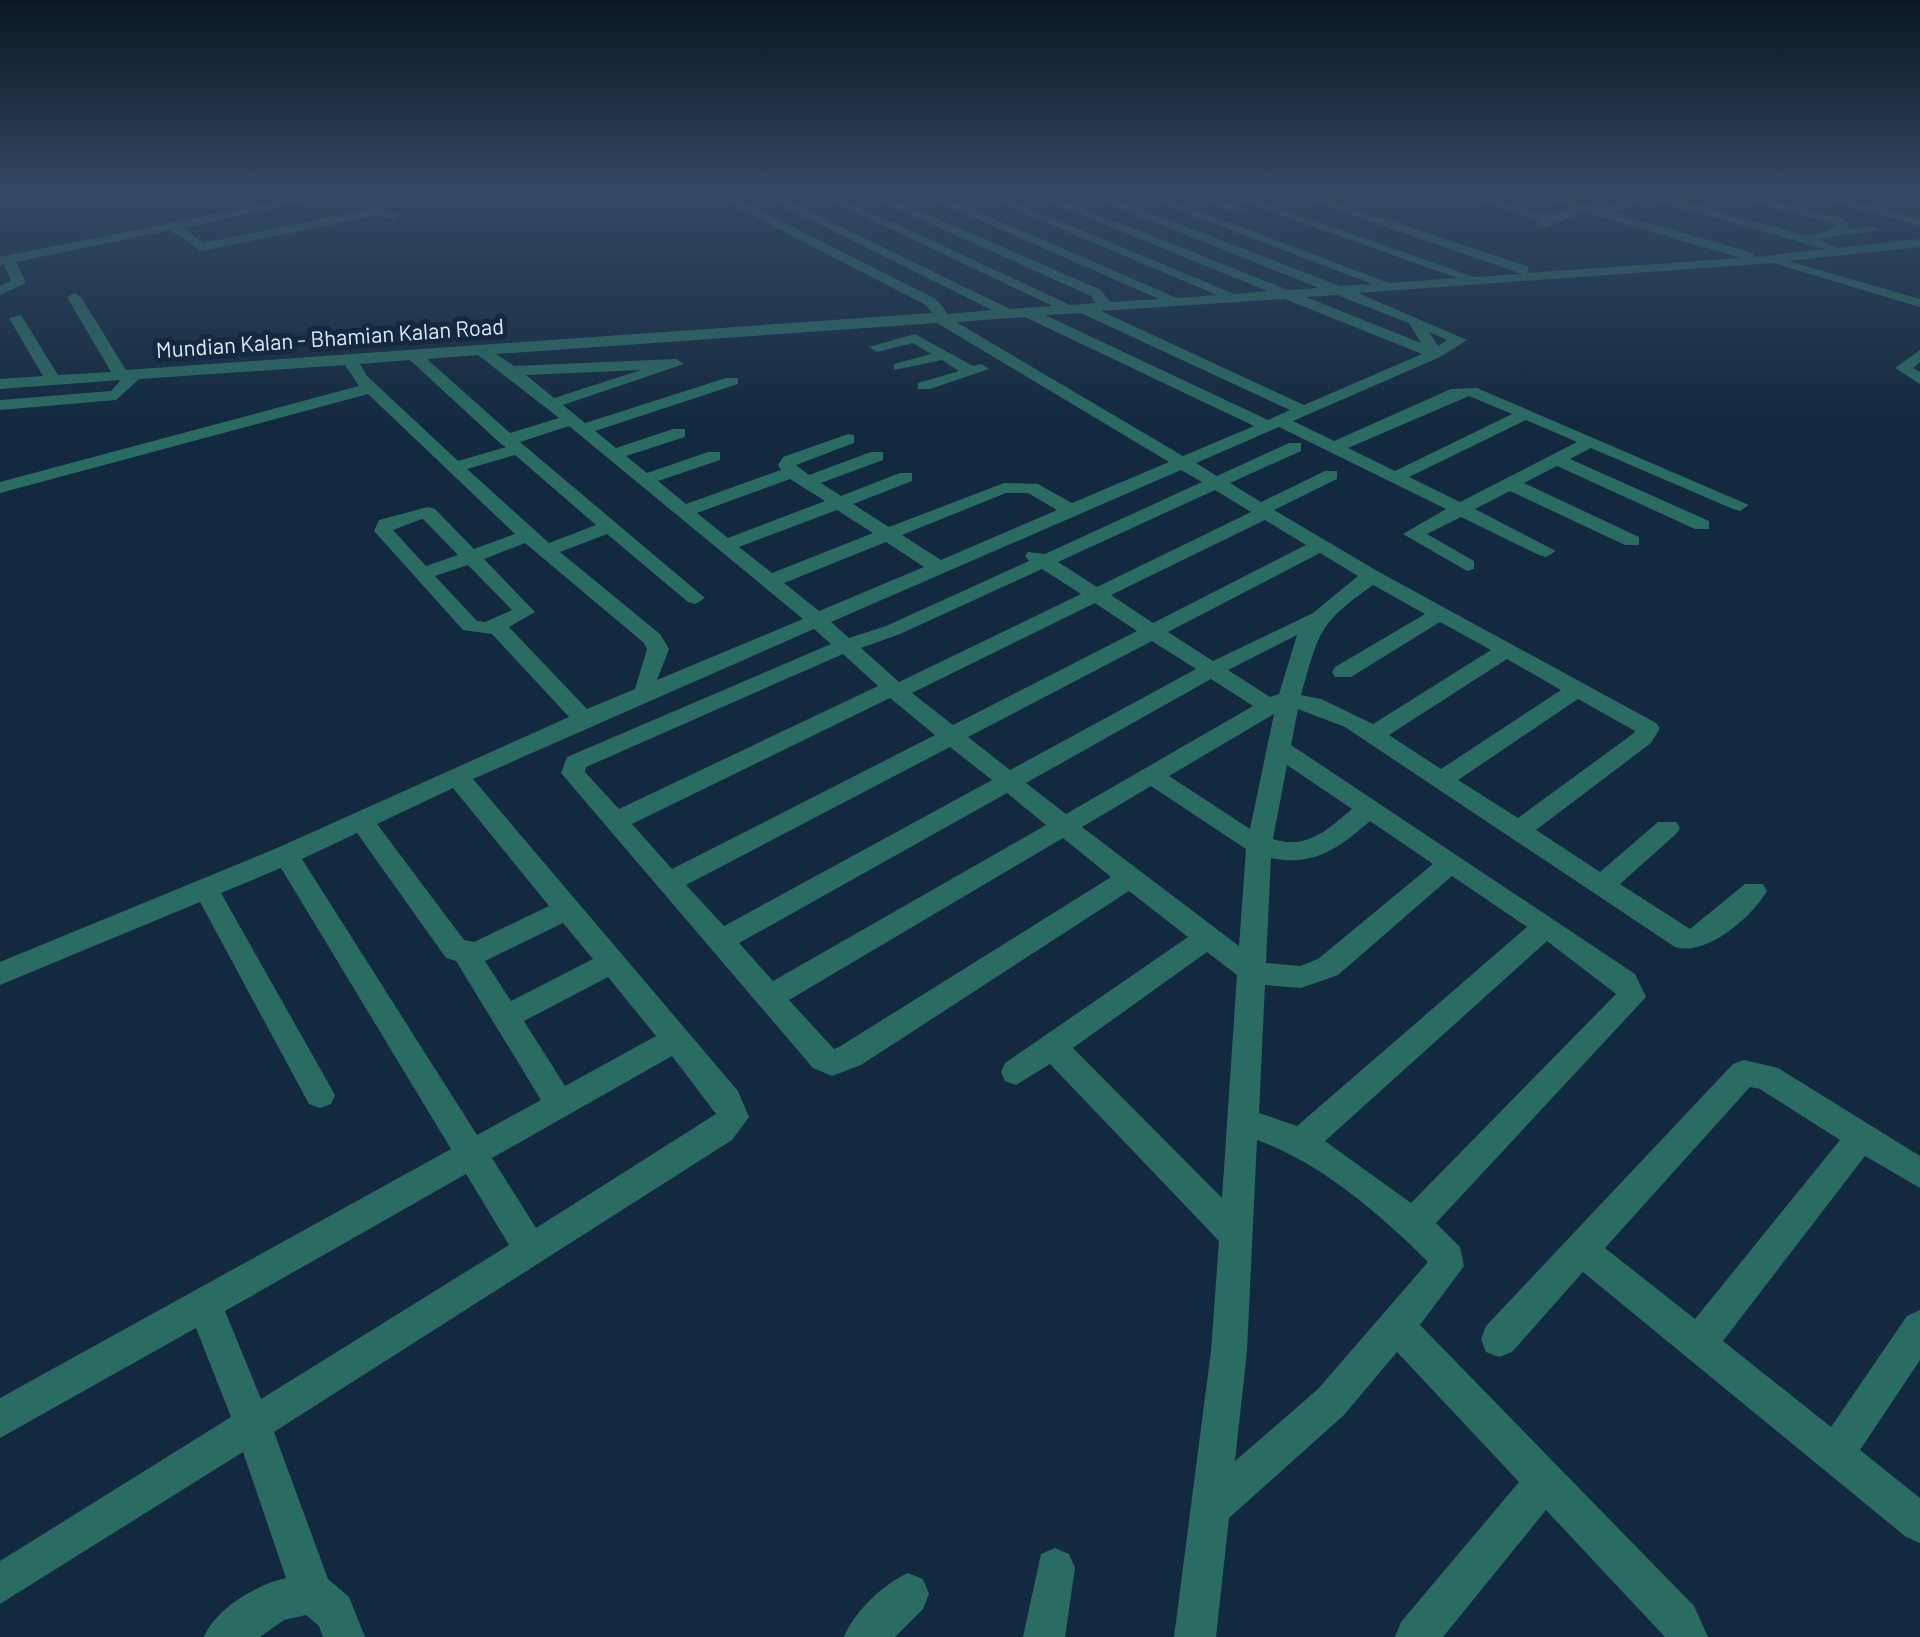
<svg xmlns="http://www.w3.org/2000/svg" width="1920" height="1637" viewBox="0 0 1920 1637" font-family="Barlow,sans-serif">
<rect width="100%" height="100%" fill="#13293f"/>
<g fill="none" stroke-linecap="round" stroke-linejoin="round">
<!-- minor -->
<path fill="#2a6b62" fill-rule="evenodd" d="M 309,195 L 332,195 L 183,228 L 203,243 L 379,207 L 400,216 L 394,220 L 378,215 L 201,251 L 170,230 L 16,262 L 26,283 L 0,295 L 0,286 L 11,281 L 4,264 L 0,265 L 0,257 Z
M 713,195 L 728,195 L 936,299 L 948,314 L 992,310 L 760,195 L 775,195 L 1010,309 L 1053,306 L 819,195 L 834,195 L 1070,305 L 1096,303 L 1091,296 L 867,195 L 883,195 L 1101,290 L 1110,302 L 1159,299 L 923,195 L 939,195 L 1177,298 L 1217,295 L 981,195 L 997,195 L 1234,294 L 1267,291 L 1033,195 L 1049,195 L 1288,290 L 1319,288 L 1097,199 L 1107,196 L 1340,286 L 1372,284 L 1158,202 L 1165,195 L 1178,195 L 1172,201 L 1389,283 L 1457,278 L 1225,195 L 1242,195 L 1474,277 L 1522,274 L 1295,195 L 1312,195 L 1529,267 L 1527,273 L 1741,258 L 1584,212 L 1541,229 L 1535,225 L 1540,221 L 1462,195 C 1501,195 1534,223 1571,208 L 1532,195 L 1550,195 L 1601,209 L 1637,195 L 1662,195 L 1807,236 L 1830,230 L 1836,225 L 1733,195 L 1752,195 L 1844,219 L 1850,225 L 1847,229 L 1874,226 L 1880,230 L 1819,239 L 1838,248 L 1920,239 L 1920,247 L 1788,261 L 1920,299 L 1920,307 L 1773,263 L 1358,293 L 1467,340 L 1440,357 L 1293,421 L 1334,441 L 1451,389 L 1477,388 L 1749,505 L 1740,511 L 1733,509 L 1591,448 L 1570,459 L 1709,521 L 1709,529 L 1695,529 L 1557,466 L 1524,483 L 1639,537 L 1639,545 L 1625,545 L 1510,491 L 1475,509 L 1556,551 L 1546,557 L 1539,555 L 1461,517 L 1427,534 L 1474,561 L 1474,569 L 1467,571 L 1403,534 L 1446,509 L 1279,427 L 1196,463 L 1217,476 L 1289,443 L 1301,443 L 1301,451 L 1230,483 L 1261,502 L 1325,471 L 1337,471 L 1337,479 L 1274,510 L 1379,572 L 1656,723 L 1660,728 L 1651,743 L 1536,830 L 1600,872 L 1658,822 L 1676,822 L 1680,828 L 1676,834 L 1620,884 L 1690,929 L 1745,884 L 1763,884 L 1767,891 C 1752,917 1706,957 1675,947 L 1345,727 L 1298,709 L 1291,745 L 1635,974 L 1646,997 L 1436,1223 L 1460,1247 L 1464,1266 L 1420,1325 L 1694,1606 L 1708,1637 L 1665,1637 L 1546,1510 L 1443,1637 L 1395,1637 L 1401,1622 L 1519,1482 L 1397,1352 L 1344,1415 L 1229,1518 L 1216,1637 L 1174,1637 L 1211,1351 L 1219,1241 L 1050,1064 L 1016,1085 L 1005,1081 L 1001,1072 L 1005,1063 L 1188,937 L 1129,891 L 861,1065 L 832,1076 L 813,1068 L 561,773 L 567,757 L 831,644 L 814,629 L 473,779 L 738,1091 L 749,1117 L 732,1140 L 274,1432 L 328,1579 L 349,1597 L 365,1637 L 323,1637 L 319,1626 L 306,1615 L 284,1620 L 260,1637 L 204,1637 C 215,1609 257,1584 286,1578 L 243,1452 L 0,1604 L 0,1561 L 231,1417 L 196,1328 L 0,1438 L 0,1398 L 451,1149 L 281,868 L 221,893 L 335,1095 L 331,1104 L 320,1108 L 309,1104 L 200,902 L 0,985 L 0,962 L 277,848 L 569,717 L 492,634 L 463,630 L 374,531 L 379,520 L 428,507 L 435,509 L 474,549 L 515,534 L 368,394 L 0,493 L 0,482 L 359,386 L 345,365 L 139,379 L 116,400 L 0,410 L 0,400 L 111,391 L 121,380 L 0,389 L 0,379 L 43,376 L 9,318 L 21,315 L 58,375 L 111,372 L 67,297 L 74,293 L 81,297 L 126,370 L 932,313 L 926,305 ZM 1649,199 L 1825,249 L 1754,257 L 1753,253 L 1614,213 ZM 1337,295 L 1409,323 L 1421,343 L 1306,297 ZM 1285,299 L 1422,354 L 1304,405 L 1101,311 ZM 1081,313 L 1290,410 L 1268,420 L 1045,315 ZM 1025,317 L 1254,426 L 1183,456 L 956,322 ZM 937,323 L 1169,462 L 1072,503 L 1038,484 L 1004,483 L 889,527 L 853,504 L 912,481 L 912,473 L 900,473 L 841,496 L 821,483 L 883,460 L 883,452 L 871,452 L 809,475 L 796,465 L 854,443 L 854,435 L 848,434 L 783,457 L 778,465 L 781,470 L 686,504 L 658,481 L 720,460 L 720,452 L 708,452 L 647,473 L 626,456 L 685,437 L 685,429 L 673,429 L 616,448 L 595,431 L 738,384 L 738,378 L 726,378 L 585,423 L 563,405 L 684,364 L 676,359 L 514,366 L 496,354 ZM 1429,332 L 1447,340 L 1438,346 ZM 478,355 L 559,418 L 510,433 L 427,359 ZM 410,360 L 501,444 L 506,447 L 458,461 L 367,376 L 360,364 ZM 641,370 L 554,398 L 526,375 ZM 1469,396 L 1512,414 L 1395,471 L 1348,448 ZM 1526,420 L 1577,442 L 1460,502 L 1409,477 ZM 569,426 L 803,619 L 657,680 L 669,649 L 660,634 L 560,552 L 607,534 L 688,602 L 695,604 L 705,598 L 520,442 ZM 515,455 L 596,525 L 549,543 L 467,469 ZM 1181,470 L 1202,482 L 1045,554 L 1028,552 L 1025,556 L 1029,561 L 886,626 L 849,638 L 831,622 ZM 790,479 L 825,501 L 728,538 L 697,513 ZM 1215,490 L 1251,512 L 1097,587 L 1058,562 ZM 1006,493 L 1028,493 L 1057,510 L 941,560 L 902,535 ZM 837,510 L 873,533 L 772,573 L 739,547 ZM 422,519 L 423,519 L 458,555 L 426,566 L 393,530 ZM 1265,520 L 1306,545 L 1153,623 L 1111,595 ZM 886,542 L 924,567 L 819,611 L 784,583 ZM 525,543 L 644,643 L 647,649 L 635,689 L 587,709 L 509,627 L 535,612 L 484,559 ZM 1320,553 L 1358,576 L 1313,613 L 1213,661 L 1168,632 ZM 468,565 L 512,610 L 485,622 L 477,621 L 435,576 ZM 1042,569 L 1081,594 L 899,682 L 861,648 L 900,634 ZM 1373,585 L 1425,614 L 1335,667 L 1332,672 L 1335,677 L 1351,677 L 1440,622 L 1491,650 L 1373,724 L 1321,699 L 1301,695 C 1320,631 1317,625 1373,585 ZM 1095,603 L 1137,631 L 953,725 L 912,693 ZM 1297,635 L 1279,694 L 1270,697 L 1228,670 ZM 1152,641 L 1196,669 L 1010,770 L 968,737 ZM 843,654 L 878,686 L 619,809 L 585,772 L 586,767 ZM 1507,659 L 1561,690 L 1441,769 L 1389,735 ZM 1211,679 L 1253,706 L 1066,814 L 1026,783 ZM 890,698 L 935,735 L 672,869 L 632,824 ZM 1578,699 L 1635,731 L 1634,733 L 1518,818 L 1458,780 ZM 1274,714 L 1250,829 L 1169,776 ZM 950,747 L 992,780 L 724,926 L 686,885 ZM 1287,765 L 1352,809 C 1327,830 1307,850 1273,839 ZM 1151,786 L 1246,849 L 1239,946 L 1082,827 ZM 453,788 L 549,906 L 474,942 L 464,940 L 377,824 ZM 1007,793 L 1046,825 L 773,981 L 739,943 ZM 1370,821 L 1433,864 L 1318,959 L 1300,966 L 1266,963 L 1271,858 C 1314,867 1339,848 1370,821 ZM 357,833 L 446,958 L 456,961 L 541,1100 L 477,1135 L 302,859 ZM 1063,838 L 1111,877 L 839,1047 L 834,1049 L 789,1000 ZM 1452,876 L 1527,927 L 1297,1126 L 1259,1113 L 1265,985 L 1301,988 L 1338,975 ZM 563,923 L 593,959 L 511,1001 L 485,961 ZM 1547,941 L 1616,994 L 1411,1203 L 1325,1141 ZM 1207,952 L 1237,975 L 1222,1198 L 1073,1048 ZM 608,977 L 656,1036 L 565,1086 L 524,1021 ZM 672,1056 L 716,1114 L 536,1228 L 492,1158 ZM 1257,1140 C 1321,1163 1381,1215 1428,1262 L 1318,1389 L 1235,1461 L 1247,1351 ZM 466,1174 L 509,1245 L 261,1399 L 225,1311 Z
M 1191,195 L 1208,195 L 1250,211 L 1240,214 Z
M 1808,195 L 1827,195 L 1920,218 L 1920,226 Z
M 915,334 L 973,366 L 981,364 L 989,369 L 930,389 L 918,389 L 918,383 L 959,371 L 942,360 L 894,370 L 894,364 L 931,354 L 913,343 L 877,352 L 869,347 Z
M 1920,350 L 1920,362 L 1913,368 L 1920,372 L 1920,384 L 1895,368 Z
M 1744,1060 L 1778,1068 L 1920,1156 L 1920,1188 L 1865,1156 L 1723,1341 L 1831,1427 L 1907,1316 L 1920,1310 L 1920,1360 L 1860,1450 L 1920,1498 L 1920,1543 L 1906,1537 L 1583,1272 L 1512,1352 L 1499,1357 L 1486,1352 L 1481,1339 L 1486,1326 L 1733,1064 ZM 1750,1087 L 1760,1089 L 1840,1140 L 1695,1319 L 1605,1248 Z
M 1055,1548 L 1069,1554 L 1075,1568 L 1065,1637 L 1023,1637 L 1041,1554 Z
M 908,1573 L 923,1579 L 929,1594 L 923,1609 L 895,1637 L 844,1637 C 854,1612 883,1584 908,1573 Z"/>
</g>
<!-- sky -->
<linearGradient id="sky" x2="0" y2="1"><stop stop-color="#0a1723"/><stop offset="0.46" stop-color="#334963"/><stop offset="1" stop-color="#334963" stop-opacity="0"/></linearGradient>
<rect width="1920" height="424" fill="url(#sky)"/>
<g text-anchor="middle" stroke-width="10" stroke-linejoin="round" paint-order="stroke">
<!-- far-street labels -->
<g font-size="22" fill="#dceaf9" stroke="#13293f">
<text transform="translate(330 338) rotate(-4)" y="8">Mundian Kalan - Bhamian Kalan Road</text>
</g>
</g>
</svg>
